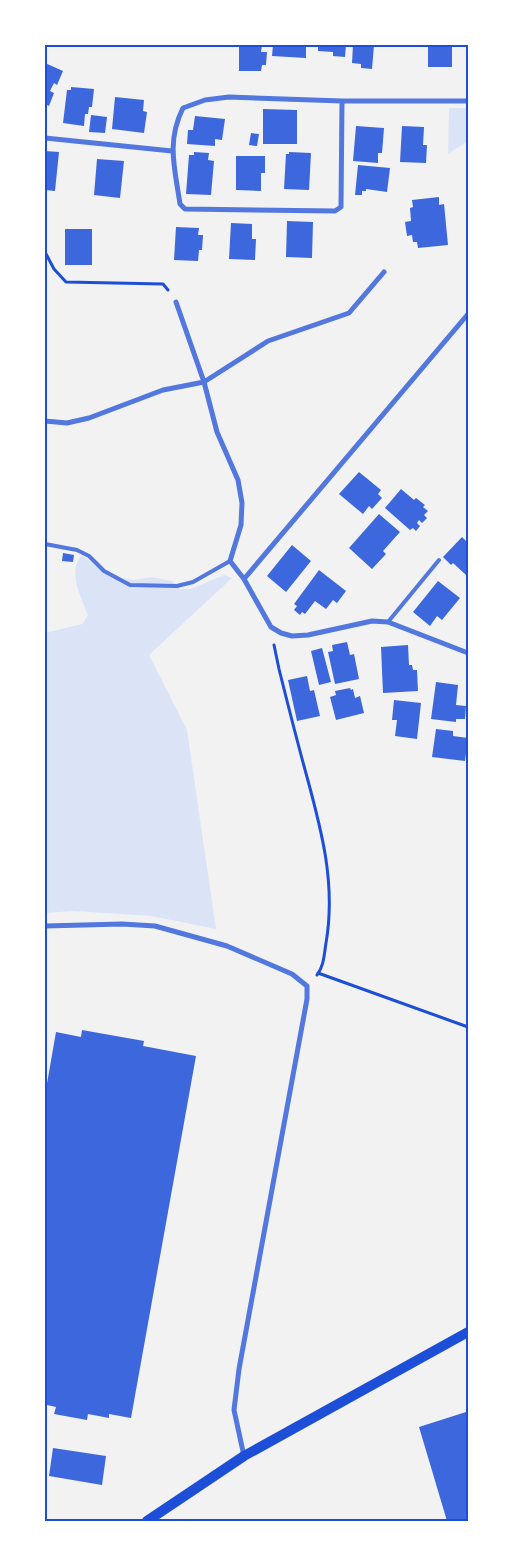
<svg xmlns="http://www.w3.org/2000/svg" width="513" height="1566" viewBox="0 0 513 1566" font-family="Figtree,sans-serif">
<rect width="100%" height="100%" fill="#f2f2f2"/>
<!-- green -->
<path fill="#dbe4f7" d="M 449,108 L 468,108 L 468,141 L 448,154 Z
M 82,555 L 108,576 L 134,580 L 152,577 L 172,581 L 180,589 L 191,589 L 224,575 L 232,578 L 149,655 L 187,730 L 216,929 L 151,916 L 74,911 L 45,913 L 45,633 L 82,624 L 88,615 C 81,598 67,571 82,555 Z"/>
<!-- building -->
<path fill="#3d67dc" d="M 239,45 L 262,45 L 261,52 L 267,52 L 266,65 L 262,65 L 261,71 L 239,71 Z
M 273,45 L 306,45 L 306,58 L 272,56 Z
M 318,45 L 346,45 L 345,57 L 333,56 L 333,52 L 318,51 Z
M 353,45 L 374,45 L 372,69 L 361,68 L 361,64 L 352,63 Z
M 428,45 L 452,45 L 452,67 L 428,67 Z
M 45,63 L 63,71 L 57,85 L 54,83 L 50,91 L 54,93 L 49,106 L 45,104 Z
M 71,87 L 94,89 L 92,107 L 89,107 L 88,114 L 85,114 L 84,126 L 63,123 L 67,90 L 71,90 Z
M 115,97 L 144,100 L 143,111 L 147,112 L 144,133 L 112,129 Z
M 263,109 L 297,110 L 297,144 L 263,144 Z
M 91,115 L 107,117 L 105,133 L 89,132 Z
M 195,116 L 225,119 L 222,140 L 215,139 L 215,146 L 187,144 L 188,130 L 193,130 Z
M 356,126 L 384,128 L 382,153 L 378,153 L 378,163 L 353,161 Z
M 402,126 L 424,127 L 423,145 L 427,145 L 426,163 L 400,162 Z
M 251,133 L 259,134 L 257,146 L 249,145 Z
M 45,151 L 59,152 L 55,191 L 45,190 Z
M 194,152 L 209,153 L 208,160 L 214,161 L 211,195 L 186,194 L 189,155 L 194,155 Z
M 289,152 L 311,153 L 309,190 L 284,189 L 286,154 L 289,154 Z
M 236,156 L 265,156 L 265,173 L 261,173 L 261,191 L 236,190 Z
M 97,159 L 124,161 L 120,198 L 94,195 Z
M 358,165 L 390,168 L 387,192 L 366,189 L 366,191 L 362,191 L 362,195 L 355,195 Z
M 439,197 L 439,205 L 444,204 L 448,245 L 418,248 L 417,242 L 413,242 L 412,235 L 407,236 L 405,222 L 411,221 L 410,208 L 413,207 L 412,200 Z
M 287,221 L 313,222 L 312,258 L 286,257 Z
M 231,223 L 252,224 L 252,239 L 256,239 L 255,260 L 229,259 Z
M 176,227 L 199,228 L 198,235 L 203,235 L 202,250 L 199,250 L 198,261 L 174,260 Z
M 65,229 L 92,229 L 92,265 L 65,265 Z
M 359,472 L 381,490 L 378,494 L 382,498 L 372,509 L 369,506 L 363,514 L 339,494 Z
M 401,489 L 414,500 L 416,498 L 425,505 L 423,507 L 428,511 L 424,515 L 427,518 L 422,523 L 419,520 L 417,523 L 420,526 L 416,531 L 413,528 L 410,530 L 385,508 Z
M 379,514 L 400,532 L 383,551 L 386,554 L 372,569 L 349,548 Z
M 462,537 L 466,541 L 468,538 L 468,573 L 466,575 L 453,563 L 451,565 L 443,557 Z
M 292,545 L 311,561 L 286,592 L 267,576 Z
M 63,553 L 74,555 L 73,562 L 62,561 Z
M 319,570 L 346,591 L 337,603 L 333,600 L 326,609 L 315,601 L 305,614 L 302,612 L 300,615 L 294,610 L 297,606 L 294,604 Z
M 438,581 L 460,598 L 442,620 L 437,616 L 430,626 L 413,612 Z
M 347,642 L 350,655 L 354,654 L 359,679 L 335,684 L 328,652 L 333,651 L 332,645 Z
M 408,645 L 409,665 L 412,665 L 413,670 L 417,670 L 418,691 L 383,693 L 381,647 Z
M 322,648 L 331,682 L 319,685 L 311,651 Z
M 307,676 L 310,691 L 314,690 L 320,716 L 297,721 L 288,680 Z
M 436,682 L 458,685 L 456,705 L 466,706 L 465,719 L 456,719 L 456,722 L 431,719 Z
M 350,688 L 351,690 L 353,689 L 355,698 L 360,696 L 364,713 L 336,720 L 330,697 L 336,695 L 335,691 Z
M 394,700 L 421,703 L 417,739 L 395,736 L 397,720 L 392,720 Z
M 436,729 L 453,731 L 453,736 L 468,738 L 465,761 L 432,757 Z
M 82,1030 L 144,1041 L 143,1046 L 196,1056 L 131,1418 L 109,1414 L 109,1418 L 88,1414 L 87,1420 L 54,1414 L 56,1407 L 47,1405 L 45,1411 L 45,1095 L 56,1032 L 81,1037 Z
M 466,1412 L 468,1418 L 468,1521 L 447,1521 L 419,1427 Z
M 53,1448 L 106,1456 L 102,1485 L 49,1476 Z"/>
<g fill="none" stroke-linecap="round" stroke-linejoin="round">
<!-- path -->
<path stroke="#1d4ed8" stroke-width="3" d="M 45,252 L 54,269 L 66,282 L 163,284 L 168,290
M 274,645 L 279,669 C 288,705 297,741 307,777 C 322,832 336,885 326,943 C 324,955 324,966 317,975
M 318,973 L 468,1027"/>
<!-- service -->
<path stroke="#5277de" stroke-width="4" d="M 45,544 L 77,550 L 89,556 L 104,571 L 130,585 L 177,586 L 193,582 L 230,561
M 388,622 L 439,560"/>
<!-- minor -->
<path stroke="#5277de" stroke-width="5" d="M 342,101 L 341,207 L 335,211 L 185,209 L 180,204 C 175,169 166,142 183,108 L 205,100 L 229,97 L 342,101 L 468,101
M 45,138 L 172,151
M 176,302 L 204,382 L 217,432 L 238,480 L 242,503 L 241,525 L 230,561 L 244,579 L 271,627 L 281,633 L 292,636 L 308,635 L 372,621 L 388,622 L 468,653
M 45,421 L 67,423 L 89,418 L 163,390 L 204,382 L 268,341 L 349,313 L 384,272
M 244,579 L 468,314
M 45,926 L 122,924 L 155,926 L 227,946 L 292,974 L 307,986 L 307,999 L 239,1369 L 234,1410 L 244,1456"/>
<!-- secondary -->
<path stroke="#1d4ed8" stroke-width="10" d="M 147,1521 L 244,1456 L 468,1332"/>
</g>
<!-- border -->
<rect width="513" height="1566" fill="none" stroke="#ffffff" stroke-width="92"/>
<rect x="46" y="46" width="421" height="1474" fill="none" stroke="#1d4ed8" stroke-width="2"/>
</svg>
